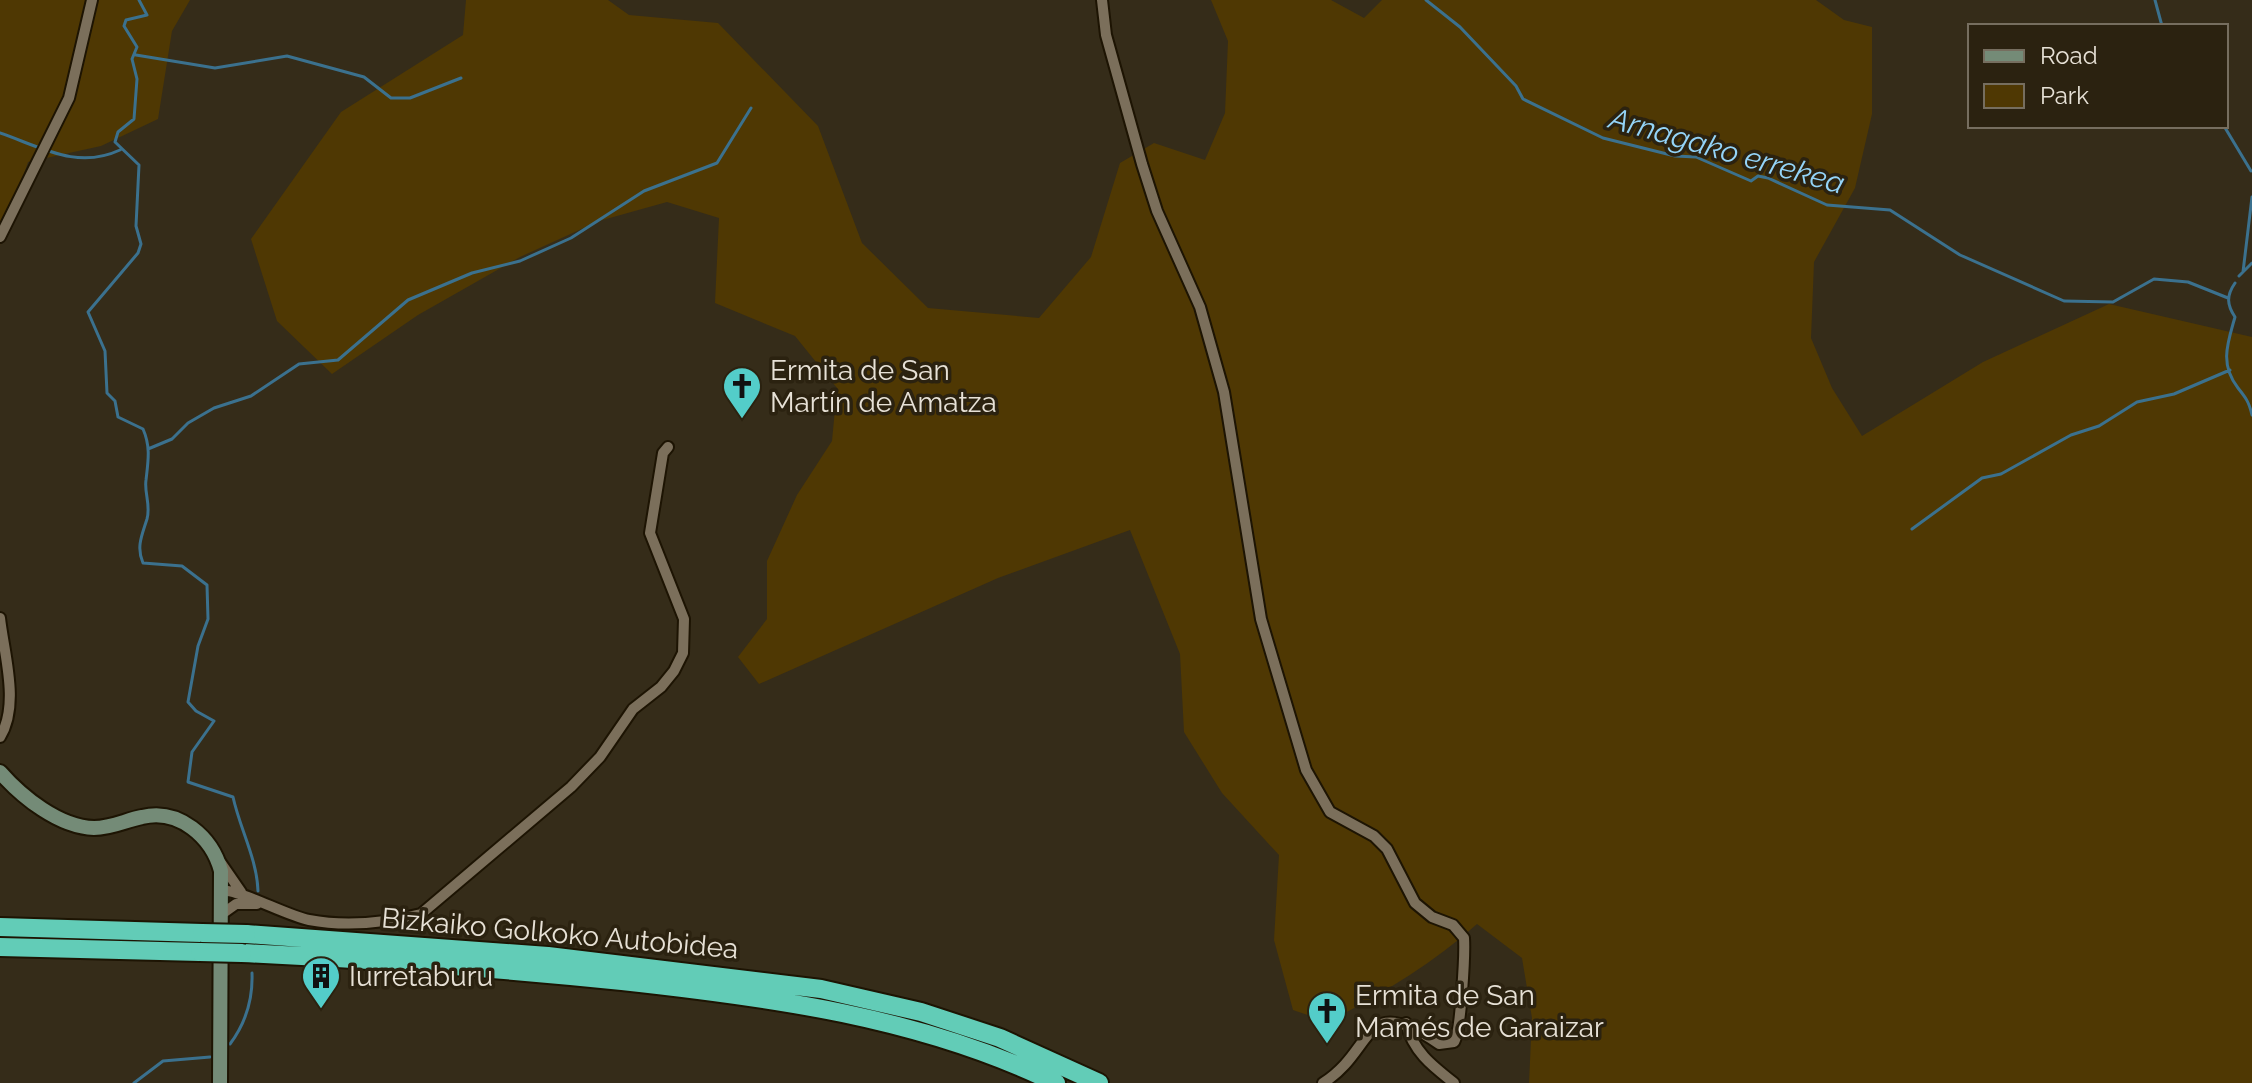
<svg xmlns="http://www.w3.org/2000/svg" width="2252" height="1083" viewBox="0 0 2252 1083" font-family="Raleway,sans-serif">
<rect width="100%" height="100%" fill="#352c19"/>
<!-- green -->
<path fill="#4f3803" d="M 0,0 L 190,0 L 172,31 L 158,119 L 101,146 L 28,162 L 0,245 Z
M 466,0 L 608,0 L 629,15 L 718,23 L 818,126 L 862,243 L 928,308 L 1039,318 L 1091,257 L 1120,163 L 1154,143 L 1205,160 L 1225,113 L 1228,41 L 1211,0 L 1331,0 L 1364,18 L 1382,0 L 1816,0 L 1844,20 L 1872,27 L 1872,114 L 1855,188 L 1814,262 L 1811,338 L 1832,388 L 1862,436 L 1983,362 L 2109,304 L 2252,337 L 2252,1083 L 1529,1083 L 1532,1018 L 1522,958 L 1477,924 C 1432,964 1382,994 1328,1022 L 1293,1010 L 1274,940 L 1279,855 L 1222,793 L 1184,732 L 1180,654 L 1130,530 L 998,578 L 759,684 L 738,657 L 767,619 L 767,561 L 797,495 L 832,441 L 837,388 L 795,336 L 715,303 L 719,218 L 667,202 L 599,221 L 520,257 L 418,315 L 332,374 L 277,321 L 251,239 L 341,112 L 463,35 Z"/>
<g fill="none" stroke-linecap="round" stroke-linejoin="round">
<!-- stream -->
<path stroke="#3b718e" stroke-width="3" d="M 139,0 L 147,15 L 126,20 L 124,26 L 137,47 L 132,59 L 137,79 L 134,119 L 118,132 L 115,142 L 139,165 L 136,226 L 141,244 L 138,253 L 88,312 L 105,351 L 107,393 L 115,401 L 118,417 L 143,429 C 151,447 148,462 146,480 C 144,493 151,505 147,519 C 142,535 136,547 143,563 L 182,566 L 207,585 L 208,619 L 198,646 L 188,702 L 196,711 L 214,721 L 192,752 L 188,782 L 233,797 C 240,829 257,859 258,891
M 1426,0 L 1460,27 L 1516,86 L 1523,99 L 1603,138 L 1675,156 L 1696,157 L 1751,181 L 1758,176 L 1768,178 L 1827,205 L 1890,210 L 1960,255 L 2064,301 L 2113,302 L 2154,279 L 2188,282 L 2228,298
M 2155,0 L 2162,26
M 136,55 L 215,68 L 287,56 L 364,77 L 391,98 L 410,98 L 461,78
M 2224,126 L 2251,171
M 0,133 C 41,147 77,170 120,150
M 2243,272 L 2252,197
M 2239,276 L 2252,263
M 2235,283 C 2226,296 2227,305 2235,317 C 2228,342 2219,364 2238,388 C 2246,398 2249,402 2252,415
M 148,449 L 172,439 L 188,423 L 214,408 L 251,396 L 299,364 L 338,360 L 408,300 L 472,273 L 520,261 L 571,238 L 644,191 L 717,163 L 751,108
M 1912,529 L 1982,478 L 2001,474 L 2071,435 L 2099,426 L 2137,402 L 2174,394 L 2230,370
M 230,1044 C 245,1024 253,999 252,973
M 134,1083 L 163,1061 L 210,1057"/>
<!-- street casing -->
<g stroke="#1d1403" stroke-width="14">
<path id="street" d="M 1102,0 L 1106,35 L 1142,164 L 1157,211 L 1200,307 L 1224,392 L 1261,619 L 1306,770 L 1330,812 L 1374,836 L 1387,849 L 1415,903 L 1432,917 L 1453,925 L 1464,938 C 1465,953 1461,1033 1454,1042 L 1439,1044 C 1361,990 1376,1050 1323,1083
M 0,237 L 69,98 L 92,0
M 0,618 C 4,654 20,705 0,737
M 221,863 L 241,892
M 222,891 C 237,888 287,916 309,920 C 346,927 385,923 421,914 L 571,787 L 600,757 L 633,709 L 661,687 L 674,671 L 683,653 L 684,619 L 650,533 L 663,453 L 668,447
M 222,914 L 236,904 L 257,904
M 1406,1023 C 1413,1051 1431,1065 1454,1083"/>
</g>
<!-- secondary casing -->
<g stroke="#1d1403" stroke-width="18">
<path id="secondary" d="M 0,772 C 22,797 59,827 94,828 C 112,828 126,820 142,817 C 179,808 212,837 221,871 L 220,1083"/>
</g>
<!-- highway casing -->
<g stroke="#1d1403" stroke-width="22">
<path id="highway" d="M 0,927 L 202,933
M 246,934 L 548,956 L 821,989 L 921,1012 L 1000,1038 L 1099,1083
M 0,947 L 200,952
M 242,953 C 369,959 495,968 622,981 C 769,997 921,1017 1056,1083"/>
</g>
<!-- street -->
<use href="#street" stroke="#7b6f5b" stroke-width="10"/>
<!-- secondary -->
<use href="#secondary" stroke="#748b77" stroke-width="14"/>
<!-- highway -->
<use href="#highway" stroke="#62ccb7" stroke-width="18"/>
<!-- highway-bridge casing -->
<g stroke="#1d1403" stroke-width="22" stroke-linecap="butt">
<path id="highway-bridge" d="M 202,933 L 246,934
M 200,952 L 242,953"/>
</g>
<!-- highway-bridge -->
<use href="#highway-bridge" stroke="#62ccb7" stroke-width="18"/>
</g>
<!-- icons -->
<defs>
<g id="church-pin" transform="scale(2)"><path d="M0 17L-7.5 6A9.5 9.5 0 1 1 7.5 6Z" fill="#53cdc9" stroke="#2b2210"/><path d="M-1.2-6h2.4v3.5h3.3v2.4h-3.3V6h-2.4V-.1h-3.3v-2.4h3.3Z" fill="#111"/></g>
<g id="building-pin" transform="scale(2)"><path d="M0 17L-7.5 6A9.5 9.5 0 1 1 7.5 6Z" fill="#53cdc9" stroke="#2b2210"/><path d="M-4-6H4V6H1V3H-1V6H-4ZM-2.5-4.3h1.7v1.8h-1.7ZM.8-4.3h1.7v1.8H.8ZM-2.5-1h1.7V.8h-1.7ZM.8-1h1.7V.8H.8Z" fill="#111"/></g>
</defs>
<g fill-rule="evenodd">
<use href="#church-pin" x="742" y="386"/>
<use href="#building-pin" x="321" y="976"/>
<use href="#church-pin" x="1327" y="1011"/>
</g>
<g text-anchor="middle" stroke-width="7" stroke-linejoin="round" paint-order="stroke">
<!-- poi labels -->
<g font-size="28" fill="#e7e1d6" stroke="#2b2210" text-anchor="start">
<text x="770" y="380">Ermita de San<tspan x="770" dy="32">Martín de Amatza</tspan></text>
<text x="349" y="986">Iurretaburu</text>
<text x="1355" y="1005">Ermita de San<tspan x="1355" dy="32">Mamés de Garaizar</tspan></text>
</g>
<!-- street labels -->
<g font-size="28" fill="#e7e1d6" stroke="#2b2210">
<text transform="translate(560 933) rotate(5)" y="10">Bizkaiko Golkoko Autobidea</text>
</g>
<!-- water labels -->
<g font-size="30" font-style="italic" fill="#94d4f8" stroke="#2b2210">
<text transform="translate(1727 151) rotate(16)" y="10">Arnagako errekea</text>
</g>
</g>
<!-- legend -->
<rect x="1968" y="24" width="260" height="104" fill="#2b2210" stroke="#766e5f" stroke-width="2"/>
<rect x="1984" y="50" width="40" height="12" fill="#748b77" stroke="#766e5f" stroke-width="2"/>
<text x="2040" y="64" font-size="24" fill="#e7e1d6">Road</text>
<rect x="1984" y="84" width="40" height="24" fill="#4f3803" stroke="#766e5f" stroke-width="2"/>
<text x="2040" y="104" font-size="24" fill="#e7e1d6">Park</text>
</svg>
